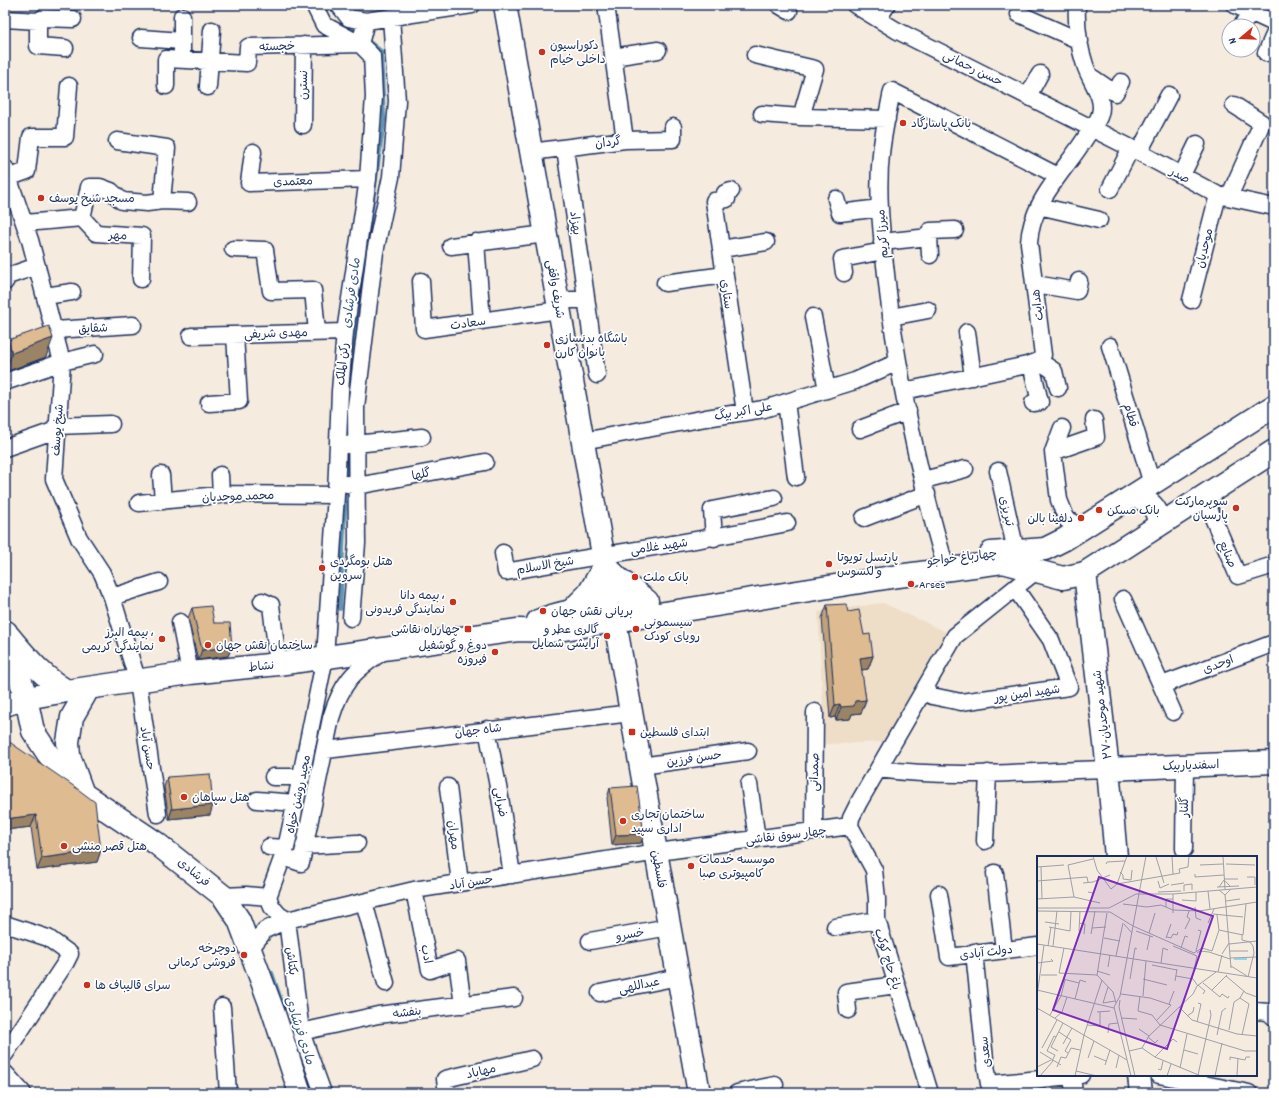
<svg xmlns="http://www.w3.org/2000/svg" width="1279" height="1098" viewBox="0 0 1279 1098" font-family="Dekko,'Playpen Sans Arabic',sans-serif">
<rect width="100%" height="100%" fill="#f5ebde"/>
<filter id="ink" filterUnits="userSpaceOnUse"><feTurbulence type="fractalNoise" baseFrequency=".025" numOctaves="2"/><feDisplacementMap in="SourceGraphic" scale="8" xChannelSelector="R" yChannelSelector="G"/><feConvolveMatrix kernelMatrix="1 2 1 2 8 2 1 2 1" color-interpolation-filters="sRGB"/></filter>
<g filter="url(#ink)">
<!-- built -->
<path fill="#eeddc7" d="M 883,603 L 946,632 L 883,742 L 825,744 L 818,612 Z"/>
<g fill="none" stroke-linecap="round" stroke-linejoin="round">
<!-- stream -->
<path stroke="#5e94b3" stroke-width="4" d="M 327,5 L 337,14
M 346,23 L 359,34
M 350,395 L 351,363 L 384,120 L 381,51 L 366,39
M 348,441 L 348,426
M 346,481 L 347,448
M 340,609 L 346,488
M 272,973 L 284,1009
M 296,1046 L 312,1093"/>
<!-- street casing -->
<g stroke="#1b2f5e" stroke-width="19">
<path id="street" d="M 339,5 L 349,18 L 366,21 L 472,5
M 606,5 L 625,140
M 779,5 L 789,11
M 855,5 L 896,30 L 1131,148 L 1218,195 L 1274,207
M 1235,5 L 1274,23
M 1019,14 L 1080,41
M 182,16 L 182,59
M 5,19 L 38,21 L 43,18 L 73,19
M 878,19 L 887,5
M 38,21 L 38,46 L 65,48
M 1242,26 L 1250,12
M 141,38 L 182,41
M 1266,53 L 1274,35
M 755,55 L 815,69 L 801,117
M 613,57 L 658,50
M 1090,76 L 1115,93 L 1121,82
M 166,86 L 166,59 L 247,63 L 248,47 L 360,44 L 366,21
M 208,87 L 212,30
M 1028,96 L 1040,74
M 762,114 L 801,117 L 887,119
M 303,125 L 304,45
M 117,141 L 167,148 L 162,201
M 565,148 L 597,375
M 253,152 L 249,183 L 368,179
M 531,152 L 625,140 L 673,139 L 673,127
M 1139,152 L 1169,95
M 5,168 L 30,240 L 62,362 L 54,479 L 79,538 L 102,573 L 112,597 L 138,682 L 158,814
M 1182,175 L 1197,144
M 5,179 L 27,171 L 31,137 L 65,137 L 69,86
M 1110,189 L 1131,148
M 731,191 L 725,193 L 727,199 L 714,201 L 745,412
M 1229,197 L 1262,123 L 1234,105
M 836,199 L 840,213 L 880,208
M 1039,206 L 1099,220
M 82,218 L 96,233 L 142,236 L 141,279
M 25,223 L 82,218 L 89,187 L 100,187 L 111,191 L 122,201 L 147,203 L 162,201 L 188,202
M 929,237 L 930,255
M 476,242 L 482,321
M 882,242 L 929,237 L 930,231 L 955,230
M 451,246 L 546,234
M 233,249 L 265,250 L 271,291 L 313,290 L 317,332
M 721,249 L 766,242
M 844,273 L 842,259 L 883,251
M 421,281 L 424,329 L 559,310
M 5,282 L 8,276 L 37,266
M 665,283 L 725,275
M 1035,284 L 1077,291 L 1079,281
M 45,296 L 72,292
M 1191,300 L 1218,195
M 558,301 L 586,299
M 813,317 L 827,390
M 891,317 L 928,310
M 54,330 L 133,325
M 967,332 L 973,377
M 191,336 L 345,332
M 1110,346 L 1152,484
M 1039,361 L 1054,371 L 1058,388
M 1031,364 L 1040,402 L 1033,403
M 5,382 L 62,362 L 95,354
M 904,391 L 1027,365 L 1039,361 L 1043,355 L 1029,243 C 1031,201 1065,171 1086,137 C 1090,131 1098,122 1100,114 C 1105,97 1090,81 1085,65 C 1079,47 1076,24 1077,5
M 786,402 L 796,477
M 209,403 L 239,401 L 235,335
M 56,426 L 111,424
M 1062,428 L 1053,452 L 1096,437 L 1094,420
M 860,429 L 908,411
M 583,441 L 706,418 L 764,409 L 855,381 L 898,362
M 346,445 L 422,437
M 5,448 L 56,430
M 1053,452 L 1059,500 L 1067,520 L 1073,522 L 1077,531
M 998,471 L 1016,551
M 161,475 L 163,501
M 220,475 L 221,495
M 924,480 L 965,469
M 347,484 L 357,486 L 485,462
M 1204,497 L 1238,576 L 1274,565
M 139,503 L 228,494 L 336,495
M 864,518 L 927,494
M 714,538 L 712,510 L 774,498
M 503,553 L 506,572 C 600,555 694,542 787,523
M 943,558 C 916,463 895,364 885,265 C 881,229 877,190 881,154 C 883,133 888,112 892,91 L 1058,176
M 112,597 L 159,582
M 1123,599 L 1173,712
M 262,601 L 271,605 L 278,664
M 351,618 L 357,543 L 356,407 L 375,252 L 391,177 L 397,101 L 391,17
M 180,622 L 190,673
M 1162,685 L 1274,643
M 923,691 L 932,696 L 961,702 L 1069,687 L 1051,640 L 1015,588
M 487,729 L 500,797 L 512,875
M 326,750 L 631,713
M 641,766 L 748,751
M 878,769 C 954,779 1032,771 1108,769
M 273,777 L 302,777
M 749,784 L 757,839
M 448,787 L 460,883
M 257,800 L 296,803
M 850,826 L 874,870 L 877,899 L 877,920 L 930,1093
M 814,831 L 815,712
M 985,841 L 988,773
M 304,846 L 357,843
M 269,847 L 286,848
M 1184,849 L 1185,765
M 283,857 L 301,863 L 331,718 C 342,682 353,671 384,651
M 995,873 L 1004,950
M 414,890 L 430,970 L 457,961 L 463,1005
M 939,894 L 949,957 L 1038,946
M 223,896 L 246,895 L 268,897
M 364,902 L 386,983
M 287,920 L 279,915 L 272,907 L 268,897 L 286,848 L 291,825 L 325,657 L 336,495 L 340,391 L 345,332 L 368,179 L 374,97 L 372,56 L 360,44 L 324,25 L 314,5
M 287,920 L 301,1032 L 323,1093
M 5,924 L 48,938 L 70,954 L 66,962 L 5,1054
M 835,927 L 877,920
M 590,941 L 669,927
M 250,949 L 265,930 L 287,920 L 414,890 L 658,852 L 850,826 L 851,818 L 859,802 L 955,636 L 1036,571
M 974,952 L 985,1059 L 989,1084
M 600,993 L 678,977
M 222,1007 L 228,1093
M 848,1010 L 846,992 L 896,985
M 1256,1011 L 1268,1012 L 1274,1017
M 301,1032 L 378,1015 L 514,998
M 5,1073 L 23,1093
M 1159,1075 L 1249,1093
M 1072,1076 L 1074,1093
M 989,1084 L 1081,1075
M 447,1093 L 445,1079 L 532,1059
M 737,1093 L 775,1085"/>
</g>
<!-- secondary casing -->
<g stroke="#1b2f5e" stroke-width="25">
<path id="secondary" d="M 505,5 L 699,1093
M 1085,573 L 1108,769 L 1116,857
M 570,612 L 589,593 L 605,565 L 619,579 L 647,601
M 6,632 L 26,698 L 33,731 L 48,754 L 64,774 L 83,794 L 156,843 L 223,896 L 239,920 L 273,1011 L 300,1093
M 1108,769 L 1274,762
M 1139,1075 L 1141,1093"/>
</g>
<!-- primary casing -->
<g stroke="#1b2f5e" stroke-width="25">
<path id="primary" d="M 1132,497 C 1148,498 1160,509 1158,526
M 991,553 L 1045,549 L 1065,539 L 1274,406
M 538,621 C 569,608 605,607 638,602
M 7,634 C 26,656 41,676 67,691
M 5,705 L 26,698 L 67,691 L 190,673 L 278,664 L 518,630 L 552,631 L 898,576 L 1003,562 L 1063,578 L 1085,573 L 1274,451
M 83,794 L 69,756 L 68,742 L 72,717 L 88,689"/>
</g>
<!-- street -->
<use href="#street" stroke="#fff" stroke-width="16"/>
<!-- secondary -->
<use href="#secondary" stroke="#fff" stroke-width="22"/>
<!-- primary -->
<use href="#primary" stroke="#fff" stroke-width="22"/>
</g>
<!-- wall -->
<path fill="#bfa17c" stroke="#1b2f5e" d="M 8,340 L 46,357 L 5,372 L 5,347 Z
M 827,605 L 848,612 L 864,635 L 873,656 L 868,669 L 861,670 L 866,700 L 861,713 L 852,714 L 850,719 L 836,720 L 835,717 L 830,718 L 822,618 Z
M 192,608 L 214,623 L 232,647 L 228,656 L 198,660 L 188,618 Z
M 5,739 L 101,850 L 97,862 L 37,870 L 31,827 L 5,830 Z
M 167,777 L 210,815 L 169,819 L 164,787 Z
M 610,788 L 641,843 L 612,845 L 607,798 Z"/>
<!-- shaded-wall -->
<path fill="#9b8365" stroke="#1b2f5e" d="M 53,338 L 46,357 L 5,372 L 12,353 Z
M 232,647 L 228,656 L 198,660 L 202,650 Z
M 873,656 L 868,669 L 855,671 L 860,658 Z
M 866,700 L 861,713 L 852,714 L 850,719 L 836,720 L 841,707 L 855,701 Z
M 840,704 L 835,717 L 830,718 L 835,705 Z
M 213,805 L 210,815 L 169,819 L 172,809 Z
M 36,815 L 31,827 L 5,830 L 5,819 Z
M 644,834 L 641,843 L 612,845 L 616,835 Z
M 101,850 L 97,862 L 37,870 L 42,858 Z"/>
<!-- building -->
<path fill="#debb90" stroke="#1b2f5e" d="M 49,326 L 53,338 L 12,353 L 8,340 Z
M 846,604 L 848,612 L 859,610 L 864,635 L 870,634 L 873,656 L 860,658 L 866,700 L 855,701 L 854,706 L 841,707 L 840,704 L 835,705 L 827,605 Z
M 211,606 L 214,623 L 230,623 L 232,647 L 202,650 L 192,608 Z
M 5,739 L 75,787 L 95,802 L 101,850 L 42,858 L 36,815 L 5,819 Z
M 210,774 L 213,805 L 172,809 L 167,777 Z
M 637,786 L 644,834 L 616,835 L 610,788 Z"/>
</g>
<!-- markers -->
<g fill="#c8321e" stroke="#fff" stroke-width="1.5">
<circle cx="542" cy="52" r="4"/>
<circle cx="903" cy="123" r="4"/>
<circle cx="41" cy="198" r="4"/>
<circle cx="547" cy="345" r="4"/>
<circle cx="1236" cy="508" r="4"/>
<circle cx="1099" cy="510" r="4"/>
<circle cx="1081" cy="518" r="4"/>
<circle cx="829" cy="564" r="4"/>
<circle cx="322" cy="568" r="4"/>
<circle cx="635" cy="577" r="4"/>
<circle cx="911" cy="584" r="4"/>
<circle cx="453" cy="602" r="4"/>
<circle cx="543" cy="611" r="4"/>
<rect x="464" y="625" width="8" height="8" rx="2"/>
<circle cx="636" cy="629" r="4"/>
<circle cx="607" cy="636" r="4"/>
<circle cx="162" cy="639" r="4"/>
<circle cx="208" cy="645" r="4"/>
<circle cx="495" cy="652" r="4"/>
<rect x="628" y="728" width="8" height="8" rx="2"/>
<circle cx="184" cy="797" r="4"/>
<circle cx="623" cy="821" r="4"/>
<circle cx="64" cy="846" r="4"/>
<circle cx="691" cy="866" r="4"/>
<circle cx="244" cy="955" r="4"/>
<circle cx="87" cy="985" r="4"/>
</g>
<g text-anchor="middle" stroke-width="3.5" stroke-linejoin="round" paint-order="stroke">
<!-- poi labels -->
<g font-size="12" fill="#1b2f5e" stroke="#fff" text-anchor="start">
<text x="550" y="49">دکوراسیون<tspan x="550" dy="14">داخلی خیام</tspan></text>
<text x="911" y="127">بانک پاسارگاد</text>
<text x="49" y="202">مسجد شیخ یوسف</text>
<text x="555" y="342">باشگاه بدنسازی<tspan x="555" dy="14">بانوان کارن</tspan></text>
<text x="1228" y="505" text-anchor="end">سوپرمارکت<tspan x="1228" dy="14">پارسیان</tspan></text>
<text x="1107" y="514">بانک مسکن</text>
<text x="1073" y="522" text-anchor="end">دلفینا بالن</text>
<text x="837" y="561">پارتسل تویوتا<tspan x="837" dy="14">و لکسوس</tspan></text>
<text x="330" y="565">هتل بومگردی<tspan x="330" dy="14">سروین</tspan></text>
<text x="643" y="581">بانک ملت</text>
<text x="919" y="588">Arses</text>
<text x="445" y="599" text-anchor="end">بیمه دانا ،<tspan x="445" dy="14">نمایندگی فریدونی</tspan></text>
<text x="551" y="615">بریانی نقش جهان</text>
<text x="644" y="626">سیسمونی<tspan x="644" dy="14">رویای کودک</tspan></text>
<text x="460" y="633" text-anchor="end">چهارراه نقاشی</text>
<text x="599" y="633" text-anchor="end">گالری عطر و<tspan x="599" dy="14">آرایشی شمایل</tspan></text>
<text x="154" y="636" text-anchor="end">بیمه البرز ،<tspan x="154" dy="14">نمایندگی کریمی</tspan></text>
<text x="216" y="649">ساختمان نقش جهان</text>
<text x="487" y="649" text-anchor="end">دوغ و گوشفیل<tspan x="487" dy="14">فیروزه</tspan></text>
<text x="640" y="736">ابتدای فلسطین</text>
<text x="192" y="801">هتل سپاهان</text>
<text x="631" y="818">ساختمان تجاری<tspan x="631" dy="14">اداری سپید</tspan></text>
<text x="72" y="850">هتل قصر منشی</text>
<text x="699" y="863">موسسه خدمات<tspan x="699" dy="14">کامپیوتری صبا</tspan></text>
<text x="236" y="952" text-anchor="end">دوچرخه<tspan x="236" dy="14">فروشی کرمانی</tspan></text>
<text x="95" y="989">سرای قالیباف ها</text>
</g>
<!-- street labels -->
<g font-size="12" fill="#1b2f5e" stroke="#fff">
<text transform="translate(277 46) rotate(-2)" y="4">خجسته</text>
<text transform="translate(973 68) rotate(26)" y="4">حسن رحمانی</text>
<text transform="translate(303 85) rotate(-89)" y="4">نسترن</text>
<text transform="translate(608 142) rotate(-7)" y="4">گردان</text>
<text transform="translate(1180 175) rotate(29)" y="4">صدر</text>
<text transform="translate(293 181) rotate(-2)" y="4">معتمدی</text>
<text transform="translate(576 223) rotate(82)" y="4">بهزاد</text>
<text transform="translate(882 234) rotate(-94)" y="4">میرزا کریم</text>
<text transform="translate(118 235) rotate(3)" y="4">مهر</text>
<text transform="translate(1204 248) rotate(-76)" y="4">موحدیان</text>
<text transform="translate(556 289) rotate(80)" y="4">شریف واقفی</text>
<text transform="translate(727 294) rotate(82)" y="4">ستاری</text>
<text transform="translate(1037 305) rotate(-97)" y="4">هدایت</text>
<text transform="translate(468 323) rotate(-8)" y="4">سعادت</text>
<text transform="translate(93 328) rotate(-3)" y="4">شقایق</text>
<text transform="translate(276 333) rotate(-2)" y="4">مهدی شریفی</text>
<text transform="translate(342 364) rotate(-85)" y="4">رکن الملک</text>
<text transform="translate(743 411) rotate(-10)" y="4">علی اکبر بیگ</text>
<text transform="translate(1131 415) rotate(73)" y="4">قطام</text>
<text transform="translate(57 430) rotate(-86)" y="4">شیخ یوسف</text>
<text transform="translate(421 474) rotate(-11)" y="4">گلها</text>
<text transform="translate(238 496) rotate(-2)" y="4">محمد موحدیان</text>
<text transform="translate(1007 511) rotate(77)" y="4">تبریزی</text>
<text transform="translate(659 546) rotate(-8)" y="4">شهید غلامی</text>
<text transform="translate(1228 554) rotate(67)" y="4">صنایع</text>
<text transform="translate(962 557) rotate(-7)" y="4">چهارباغ خواجو</text>
<text transform="translate(545 565) rotate(-10)" y="4">شیخ الاسلام</text>
<text transform="translate(1218 664) rotate(-21)" y="4">اوحدی</text>
<text transform="translate(261 666) rotate(-6)" y="4">نشاط</text>
<text transform="translate(1027 693) rotate(-8)" y="4">شهید امین پور</text>
<text transform="translate(1102 715) rotate(-97)" y="4">۲۷-شهید موحدیان</text>
<text transform="translate(478 730) rotate(-7)" y="4">شاه جهان</text>
<text transform="translate(148 748) rotate(81)" y="4">حسن آباد</text>
<text transform="translate(694 758) rotate(-8)" y="4">حسن فرزین</text>
<text transform="translate(1191 765) rotate(-2)" y="4">اسفندیاربیک</text>
<text transform="translate(814 772) rotate(-89)" y="4">صمدانی</text>
<text transform="translate(298 794) rotate(-78)" y="4">مجید روشن خواه</text>
<text transform="translate(501 802) rotate(80)" y="4">ضرابی</text>
<text transform="translate(1184 807) rotate(-90)" y="4">گلنار</text>
<text transform="translate(454 835) rotate(83)" y="4">مهران</text>
<text transform="translate(786 835) rotate(-7)" y="4">چهار سوق نقاشی</text>
<text transform="translate(659 869) rotate(80)" y="4">فلسطین</text>
<text transform="translate(194 872) rotate(39)" y="4">فرشادی</text>
<text transform="translate(471 882) rotate(-9)" y="4">حسن آباد</text>
<text transform="translate(630 934) rotate(-10)" y="4">خسرو</text>
<text transform="translate(986 952) rotate(-7)" y="4">دولت آبادی</text>
<text transform="translate(427 954) rotate(79)" y="4">ادب</text>
<text transform="translate(888 959) rotate(73)" y="4">باغ حاج کوکب</text>
<text transform="translate(292 961) rotate(83)" y="4">بکتاش</text>
<text transform="translate(639 985) rotate(-12)" y="4">عبداللهی</text>
<text transform="translate(407 1012) rotate(-7)" y="4">بنفشه</text>
<text transform="translate(985 1052) rotate(-97)" y="4">سعدی</text>
<text transform="translate(481 1071) rotate(-13)" y="4">مهاباد</text>
</g>
<!-- water labels -->
<g font-size="13" font-style="italic" fill="#375981" stroke="#fff">
<text transform="translate(350 293) rotate(-82)" y="5">مادی فرشادی</text>
<text transform="translate(301 1030) rotate(72)" y="5">مادی فرشادی</text>
</g>
</g>
<!-- overview -->
<g transform="translate(1037 856)">
<rect width="220" height="220" fill="#f5ebde"/>
<path fill="none" stroke="#8bd8eb" stroke-width="2" d="M 197,103 L 210,103"/>
<path fill="none" stroke="#9ea0ab" stroke-width="1" d="M 56,0 L 60,14 L 74,33 L 80,28 L 90,0M 135,0 L 136,18M 186,0 L 188,33M 119,1 L 127,27M 69,8 L 70,6 L 88,5M 189,8 L 218,9M 31,9 L 37,41M 31,9 L 56,3M 163,9 L 186,8M 0,11 L 27,9M 4,11 L 5,43M 83,16 L 86,19 L 86,23 L 94,24 L 95,14M 158,18 L 158,21 L 187,19M 210,21 L 218,21 L 218,29M 187,23 L 201,23M 0,25 L 50,21 L 51,26M 121,25 L 123,32 L 132,28M 46,27 L 56,26 L 73,19M 80,28 L 143,17 L 142,13 L 151,11 L 152,0M 134,29 L 147,27M 180,31 L 202,30M 182,31 L 187,24 L 193,30M 182,34 L 188,39 L 194,33M 147,35 L 147,29 L 155,28 L 155,34M 171,35 L 173,53M 51,36 L 56,37 L 54,45M 121,36 L 144,35M 188,38 L 194,112M 0,43 L 37,41 L 63,47M 145,44 L 159,45 L 159,36M 189,45 L 203,43M 86,48 L 110,51 L 124,49 L 136,54 L 162,55 L 220,46M 129,51 L 129,43 L 136,43M 158,51 L 159,62 L 164,64M 0,52 L 72,52 L 99,38 L 136,38 L 220,31M 0,55 L 73,56 L 96,70 L 157,97 L 165,92 L 175,95 L 182,74 L 180,59M 70,57 L 60,119 L 76,136 L 79,147M 136,57 L 136,38M 176,58 L 206,61M 8,66 L 22,68M 42,67 L 48,68 L 47,78M 171,67 L 177,53M 87,68 L 95,77M 12,71 L 33,75 L 34,55M 55,72 L 69,71M 148,73 L 153,63 L 150,61 L 152,55M 182,74 L 206,79 L 209,48M 42,75 L 43,55M 99,75 L 116,81M 112,77 L 118,57M 54,78 L 58,55M 205,79 L 205,84 L 213,86 L 216,90 L 217,97M 130,81 L 134,82 L 136,78 L 140,79 L 141,76M 67,82 L 83,85M 129,82 L 134,68M 0,88 L 220,122M 192,88 L 220,85M 11,90 L 14,71M 16,90 L 20,55M 136,90 L 160,100M 27,92 L 22,117 L 60,119M 144,92 L 148,80 L 151,81M 110,94 L 113,80M 159,95 L 164,75 L 161,74M 193,95 L 211,95M 160,97 L 163,95 L 172,96 L 193,103M 185,98 L 192,87M 79,100 L 86,67M 193,102 L 220,101M 0,107 L 16,105 L 14,103M 124,107 L 126,92 L 131,94M 115,109 L 140,114M 194,110 L 210,120M 71,111 L 73,99M 60,115 L 73,119M 181,116 L 185,99M 4,119 L 20,119M 139,120 L 156,123 L 161,130M 189,120 L 209,137 L 220,141M 211,121 L 217,97M 26,123 L 42,127M 93,123 L 98,92 L 100,93M 106,123 L 130,129M 155,123 L 160,100M 138,125 L 140,113M 166,127 L 183,141 L 185,138 L 191,142 L 192,140M 161,129 L 168,135 L 166,138M 71,131 L 66,147 L 78,145M 0,134 L 77,152M 175,134 L 190,119M 84,138 L 113,142 L 134,149 L 120,164M 0,140 L 7,89M 103,140 L 101,155 L 115,159 L 123,169M 106,140 L 109,105M 38,143 L 43,124 L 49,126M 83,144 L 82,151 L 98,220M 132,148 L 137,135M 142,151 L 155,164 L 200,178 L 220,180M 0,152 L 90,204M 60,156 L 73,155M 13,159 L 24,140 L 28,124M 150,160 L 156,156 L 157,151M 18,162 L 25,156 L 30,141M 84,162 L 100,163M 160,166 L 164,148 L 161,147M 50,169 L 63,170 L 63,156M 123,169 L 208,195 L 220,195M 102,173 L 112,180M 192,174 L 197,146 L 203,142M 22,176 L 34,184 L 28,195 L 31,197M 71,177 L 72,168 L 81,167M 180,179 L 185,155 L 189,152M 205,179 L 212,148 L 203,142 L 207,135M 111,181 L 118,187 L 121,184M 26,188 L 35,172M 5,192 L 20,164M 105,192 L 112,180 L 156,138 L 160,130 L 179,116M 105,192 L 118,201 L 164,220M 147,194 L 161,198M 21,195 L 14,191 L 26,167M 92,195 L 105,192M 3,196 L 24,209M 57,200 L 69,205M 118,201 L 136,183 L 140,186M 51,202 L 57,185M 193,204 L 193,201 L 208,204 L 209,201 L 213,201M 15,205 L 18,199 L 10,195 L 17,180 L 19,181M 68,209 L 73,194M 0,211 L 14,204M 20,211 L 24,201 L 29,202 L 34,192 L 43,194M 79,212 L 82,199M 143,212 L 150,178M 121,213 L 124,214 L 126,205M 39,215 L 60,220M 161,219 L 174,159 L 173,154M 200,219 L 201,202M 3,220 L 16,205M 38,220 L 47,179 L 65,124M 94,220 L 77,151 L 83,140 L 109,0M 130,220 L 134,208M 178,220 L 185,187"/>
<path fill="#7b2cbf" fill-opacity="0.15" stroke="#7b2cbf" stroke-width="2" d="M 62,21 L 176,60 L 130,193 L 16,154 Z"/>
<rect width="220" height="220" fill="none" stroke="#1b2f5e" stroke-width="2"/>
</g>
<!-- margin -->
<rect width="1279" height="1098" fill="none" stroke="#fff" stroke-width="20"/>
<rect x="10" y="10" width="1259" height="1078" fill="none" stroke="#1b2f5e" stroke-width="1.5" filter="url(#ink)"/>
<!-- north arrow -->
<g transform="translate(1241 38) rotate(251)"><circle r="19" fill="#ffffff" stroke="#a4acbf"/>
<path d="M0-3L7 15L0 10L-7 15Z" fill="#c8321e"/>
<text y="-6" font-size="11" font-weight="bold" text-anchor="middle" fill="#1b2f5e">N</text>
</g>
</svg>
